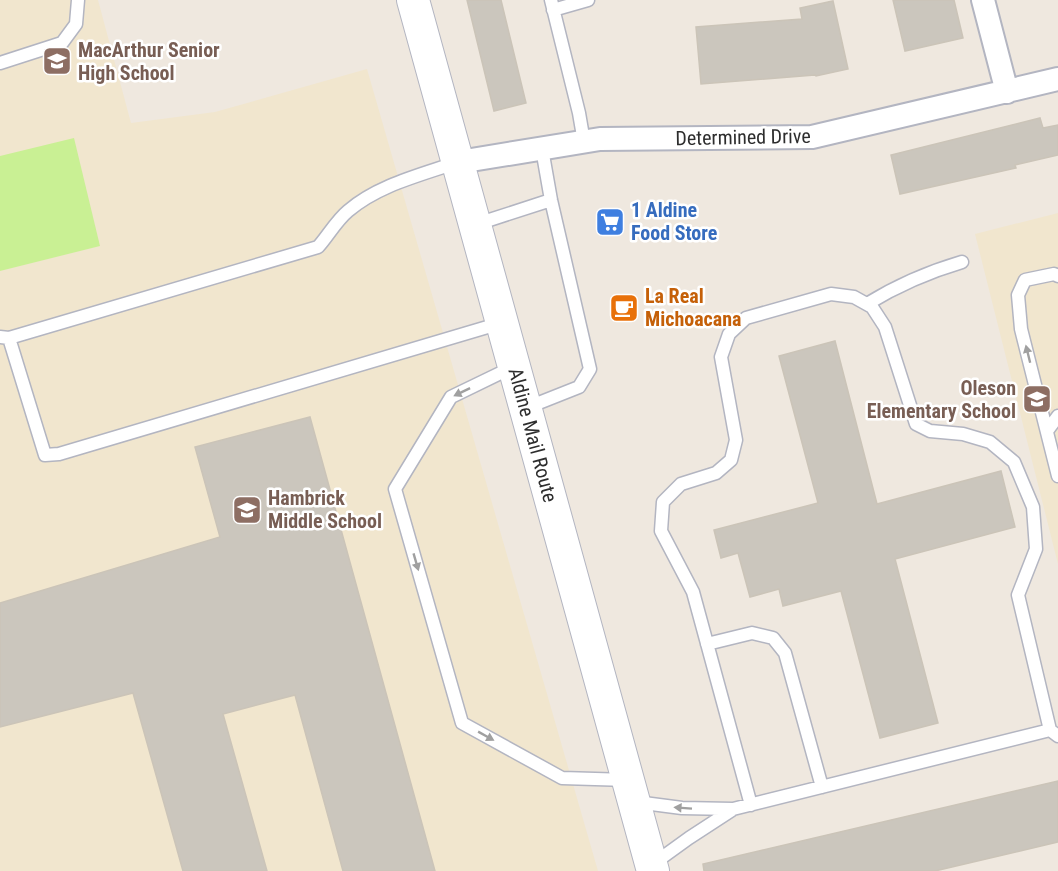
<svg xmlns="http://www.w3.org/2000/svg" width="1058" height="871" viewBox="0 0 1058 871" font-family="'Roboto Condensed',sans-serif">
<rect width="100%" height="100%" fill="#efe8df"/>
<!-- education -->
<path fill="#f1e6ce" d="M 0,0 L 98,0 L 131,123 L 215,112 L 367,69 L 598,871 L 0,871 Z
M 1058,213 L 1058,564 L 975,234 Z"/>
<!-- pitch -->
<path fill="#c9f094" d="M 74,138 L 100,246 L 0,271 L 0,156 Z"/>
<!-- building -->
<path fill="#cbc6bd" stroke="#cbc4b8" stroke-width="1.5" d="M 467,0 L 501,0 L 526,103 L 494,111 Z
M 893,0 L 954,0 L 963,38 L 905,51 Z
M 833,1 L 848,69 L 816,76 L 815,75 L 701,84 L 696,27 L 802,19 L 800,8 Z
M 1040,118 L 1043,128 L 1058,125 L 1058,155 L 1015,165 L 1016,168 L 900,194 L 891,155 Z
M 835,341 L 877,504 L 1001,471 L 1015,527 L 895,559 L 938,723 L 880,738 L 841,591 L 783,606 L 779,589 L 750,597 L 738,553 L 721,558 L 714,530 L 818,503 L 779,356 Z
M 310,417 L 435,871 L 343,871 L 295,695 L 223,714 L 267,871 L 183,871 L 133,693 L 0,727 L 0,603 L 220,537 L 195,447 Z
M 1058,781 L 1058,842 L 935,871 L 704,871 L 703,864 Z"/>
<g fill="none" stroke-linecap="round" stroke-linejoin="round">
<!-- service casing -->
<g stroke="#b3b5c1" stroke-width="15">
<path id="service" d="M 551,0 L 579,113 L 584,142
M 553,10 L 588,0
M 0,63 L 62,43 L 76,24 L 78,0
M 477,224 L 551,200
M 1058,276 L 1054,274 L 1025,280 L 1018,295 L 1021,329 L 1058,476
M 867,304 C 898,285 928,272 962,262
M 0,337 L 9,338 L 318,247 C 328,236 336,221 348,211 C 378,185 421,175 458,162
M 9,338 L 45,455 L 59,454 L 501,323
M 513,367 L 451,397 L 395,489 L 462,723 L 562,778 L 628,780
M 526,408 L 579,387 L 590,369 L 551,200 L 542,149
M 1047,431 L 1058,416
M 707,644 L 752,633 L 773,638 L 785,653 L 822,787
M 636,802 L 682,808 L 733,809 L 1050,730 L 1058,736
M 751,805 L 693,592 L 661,531 L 663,502 L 681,484 L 716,473 L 731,460 L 736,440 L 721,357 L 729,334 L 746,318 L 831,294 L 854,297 L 872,307 L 885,327 L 916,424 L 930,431 L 963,434 L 990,442 L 1014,462 L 1033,507 L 1036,549 L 1018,595 L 1050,730
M 653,864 L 689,838 L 732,810"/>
</g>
<!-- minor casing -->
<g stroke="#b3b5c1" stroke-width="26">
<path id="minor" d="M 983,0 L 1007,92
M 459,162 L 600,139 L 812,137 L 1058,79"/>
</g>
<!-- secondary casing -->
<g stroke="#b3b5c1" stroke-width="34">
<path id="secondary" d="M 413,0 L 653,871"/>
</g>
<!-- service -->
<use href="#service" stroke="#fff" stroke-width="12"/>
<!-- minor -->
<use href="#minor" stroke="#fff" stroke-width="22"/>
<!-- secondary -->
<use href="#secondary" stroke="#fff" stroke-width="32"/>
</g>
<!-- one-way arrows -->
<defs><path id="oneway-solid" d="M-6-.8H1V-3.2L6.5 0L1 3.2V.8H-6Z" transform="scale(1.5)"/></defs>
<g fill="#a0a0a0">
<use href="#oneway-solid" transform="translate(1028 354) rotate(-104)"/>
<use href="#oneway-solid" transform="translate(462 392) rotate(154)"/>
<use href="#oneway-solid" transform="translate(416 562) rotate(74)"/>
<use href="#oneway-solid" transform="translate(486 736) rotate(29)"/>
<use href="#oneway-solid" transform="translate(683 808) rotate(-176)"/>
</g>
<!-- icons -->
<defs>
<g id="school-square" transform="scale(1.5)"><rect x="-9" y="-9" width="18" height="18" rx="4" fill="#8d6e63" stroke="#fff"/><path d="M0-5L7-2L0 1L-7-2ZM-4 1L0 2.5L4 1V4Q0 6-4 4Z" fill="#fff"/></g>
<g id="supermarket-square" transform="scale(1.5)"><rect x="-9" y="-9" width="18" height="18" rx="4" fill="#3f7fe0" stroke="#fff"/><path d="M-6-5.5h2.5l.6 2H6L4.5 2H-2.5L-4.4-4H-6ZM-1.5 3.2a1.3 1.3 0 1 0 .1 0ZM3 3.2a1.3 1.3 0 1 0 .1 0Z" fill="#fff"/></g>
<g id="cafe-square" transform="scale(1.5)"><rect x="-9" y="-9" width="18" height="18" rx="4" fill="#e8710a" stroke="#fff"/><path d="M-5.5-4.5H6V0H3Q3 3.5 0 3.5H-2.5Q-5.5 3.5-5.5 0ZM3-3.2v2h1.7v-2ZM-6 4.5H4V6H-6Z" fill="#fff"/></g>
</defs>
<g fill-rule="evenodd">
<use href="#school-square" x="57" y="61"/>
<use href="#supermarket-square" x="610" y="222"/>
<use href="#cafe-square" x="624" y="308"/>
<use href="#school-square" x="1037" y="399"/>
<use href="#school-square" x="247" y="510"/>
</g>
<g text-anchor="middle" stroke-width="5" stroke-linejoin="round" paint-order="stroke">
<!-- education labels -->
<g font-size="20" font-weight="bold" fill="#785e54" stroke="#fff" text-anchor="start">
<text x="78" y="57">MacArthur Senior<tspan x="78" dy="23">High School</tspan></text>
<text x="1016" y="395" text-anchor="end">Oleson<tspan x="1016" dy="23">Elementary School</tspan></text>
<text x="268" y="505">Hambrick<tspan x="268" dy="23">Middle School</tspan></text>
</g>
<!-- street labels -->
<g font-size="20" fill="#2d2d2d" stroke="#fff">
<text transform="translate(743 137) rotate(-1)" y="7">Determined Drive</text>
<text transform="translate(533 435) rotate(75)" y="7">Aldine Mail Route</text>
</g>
<!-- shop labels -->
<g font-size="20" font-weight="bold" fill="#366cbe" stroke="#fff" text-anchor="start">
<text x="631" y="217">1 Aldine<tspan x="631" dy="23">Food Store</tspan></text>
</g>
<!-- food labels -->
<g font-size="20" font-weight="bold" fill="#c56008" stroke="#fff" text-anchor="start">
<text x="645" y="303">La Real<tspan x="645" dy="23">Michoacana</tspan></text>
</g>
</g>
</svg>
